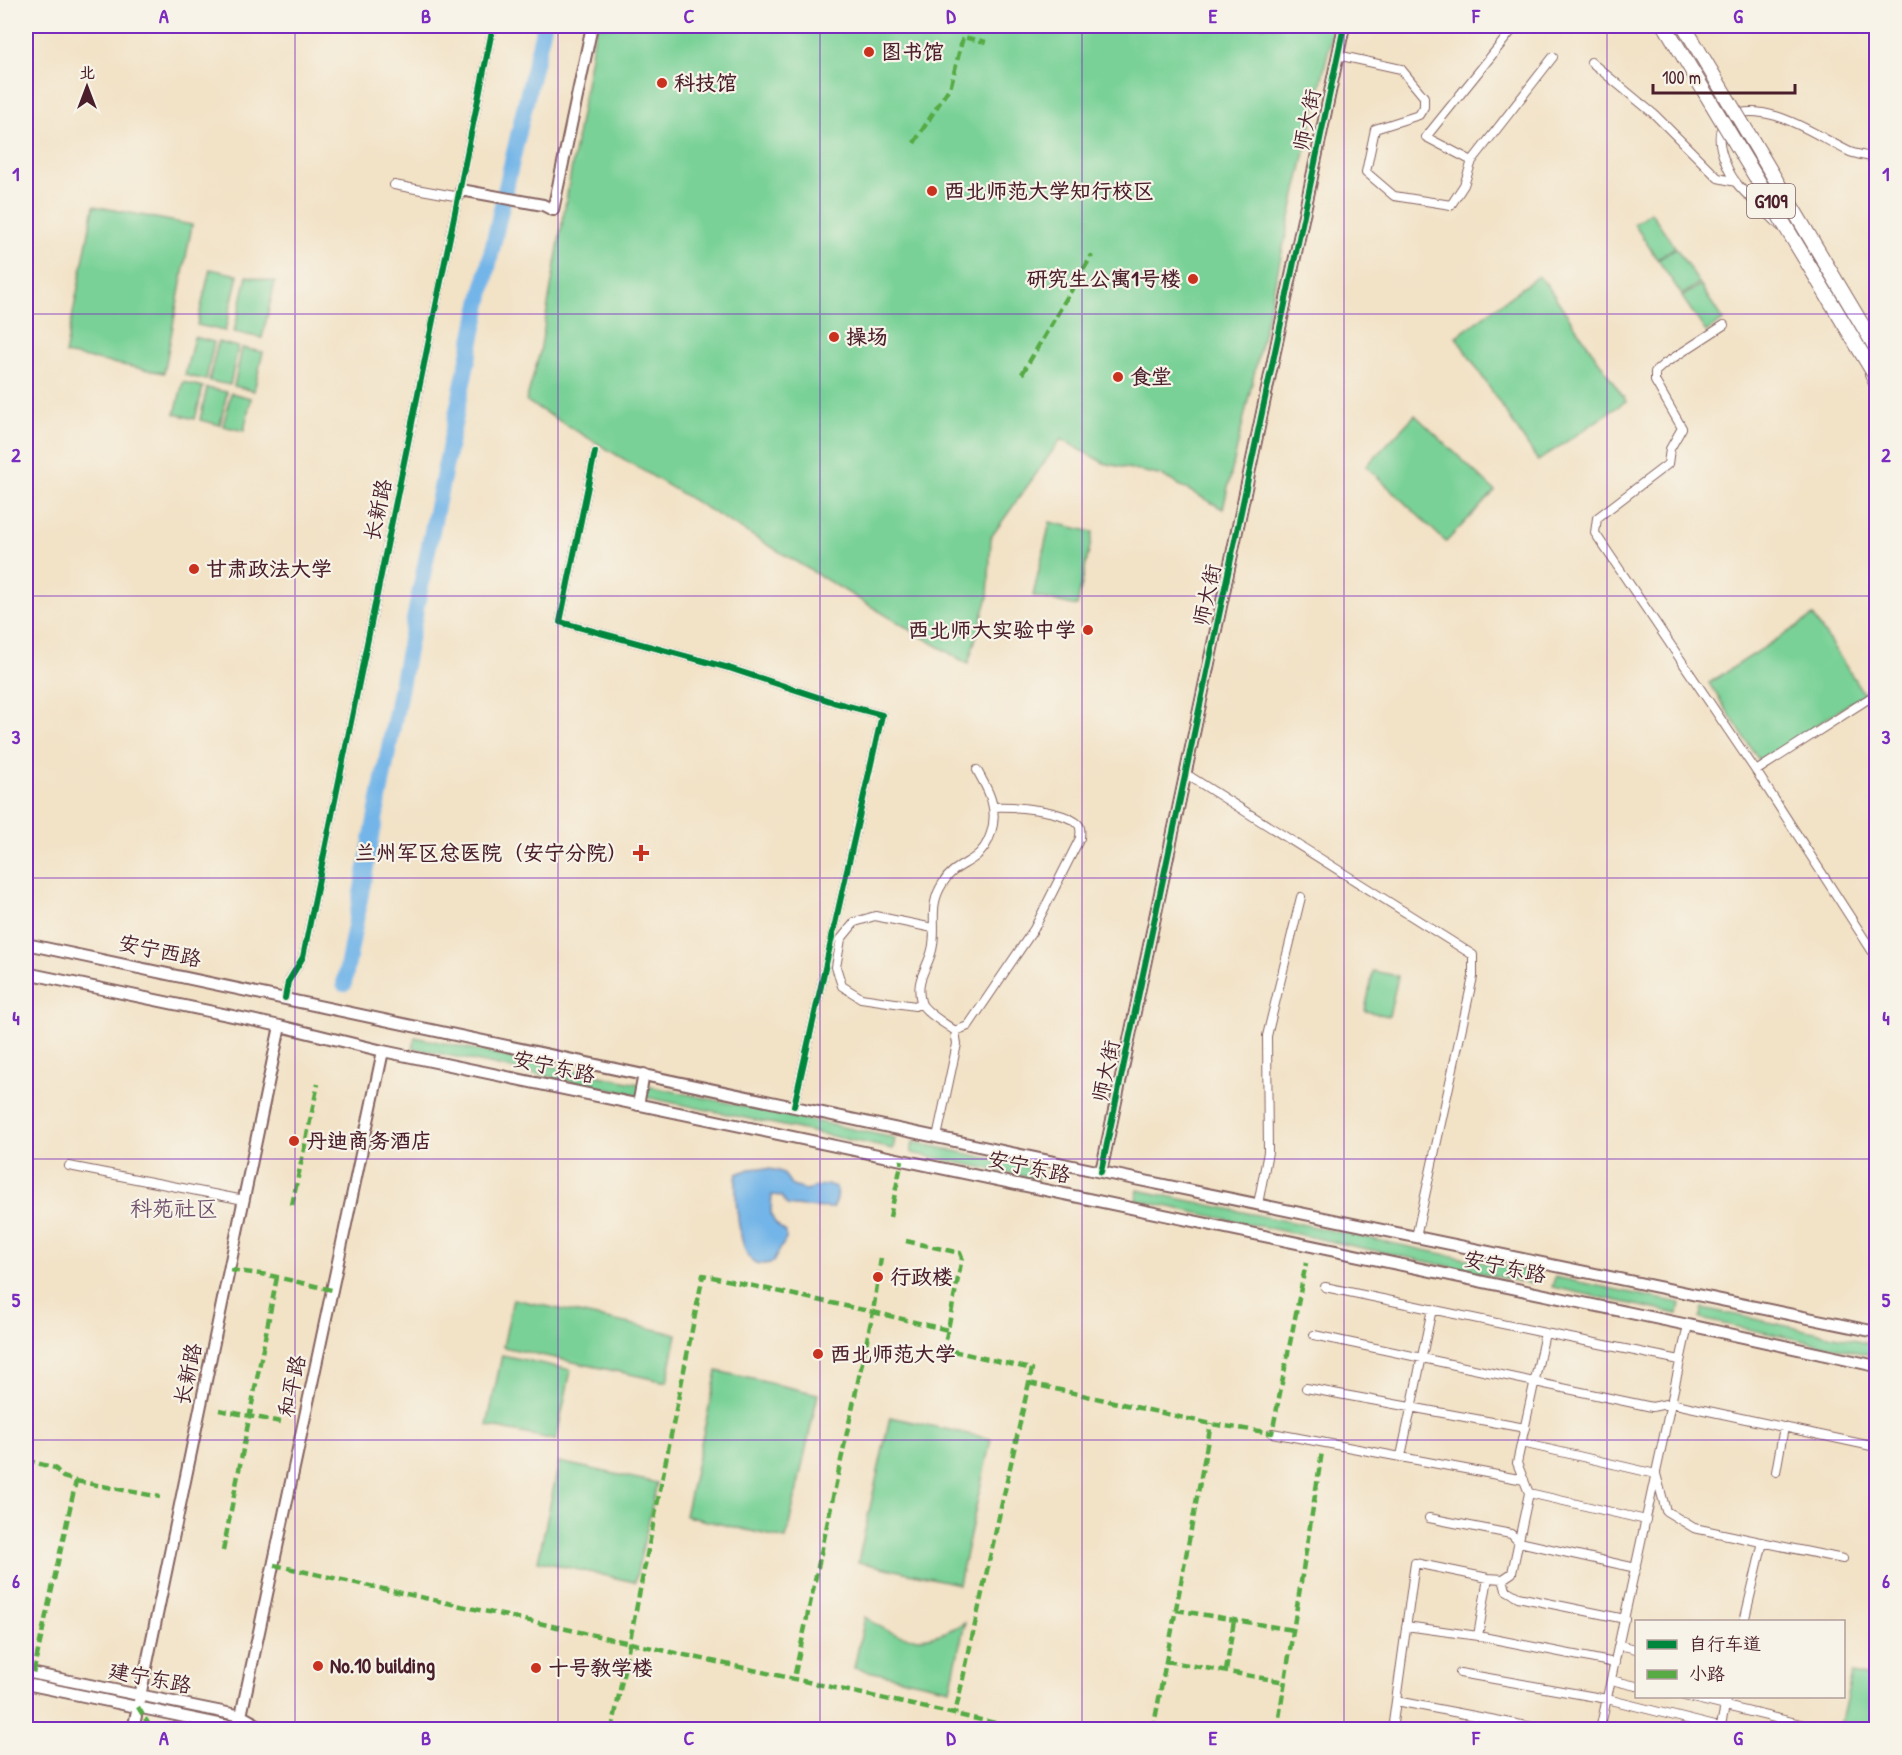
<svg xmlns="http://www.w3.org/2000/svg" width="1902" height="1755" viewBox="0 0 1902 1755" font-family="'Patrick Hand','LXGW WenKai TC',sans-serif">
<rect width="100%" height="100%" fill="#f7f3e8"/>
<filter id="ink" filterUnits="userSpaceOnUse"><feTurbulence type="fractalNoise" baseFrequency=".0167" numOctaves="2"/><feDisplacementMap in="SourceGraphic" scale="12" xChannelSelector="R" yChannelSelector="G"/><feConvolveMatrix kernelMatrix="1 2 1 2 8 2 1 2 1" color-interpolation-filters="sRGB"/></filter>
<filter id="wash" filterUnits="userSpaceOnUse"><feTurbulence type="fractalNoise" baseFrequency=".008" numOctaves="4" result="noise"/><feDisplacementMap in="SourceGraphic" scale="24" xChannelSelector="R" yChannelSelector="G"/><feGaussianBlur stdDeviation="1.35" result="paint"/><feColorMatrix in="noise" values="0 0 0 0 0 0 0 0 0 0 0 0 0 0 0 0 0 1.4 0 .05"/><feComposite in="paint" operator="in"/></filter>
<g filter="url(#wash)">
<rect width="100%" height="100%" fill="#f2e2c6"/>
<!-- green -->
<path fill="#79d197" stroke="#627861" stroke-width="1.5" d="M 596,26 L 1334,26 L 1223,509 L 1163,476 L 1104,463 L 1061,439 L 991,537 L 988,597 L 968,664 L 526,401 L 540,352 Z
M 94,206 L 192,225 L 164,373 L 65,354 Z
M 1651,212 L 1675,247 L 1657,259 L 1634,224 Z
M 1676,248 L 1699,283 L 1682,295 L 1658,260 Z
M 210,269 L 238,275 L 225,331 L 197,325 Z
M 247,276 L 275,282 L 262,338 L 234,332 Z
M 1538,276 L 1547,285 L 1626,401 L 1538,461 L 1456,337 Z
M 1700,285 L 1723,320 L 1706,332 L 1682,297 Z
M 194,337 L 214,342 L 206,380 L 185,375 Z
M 218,342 L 238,347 L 230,385 L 209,381 Z
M 242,348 L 263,352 L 254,391 L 234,386 Z
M 183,382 L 203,387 L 195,419 L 175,414 Z
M 207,388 L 227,392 L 220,425 L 200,420 Z
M 231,393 L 251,398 L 244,431 L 223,426 Z
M 1415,415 L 1495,491 L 1446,542 L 1366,466 Z
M 1050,522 L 1093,532 L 1077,606 L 1033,596 Z
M 1813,616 L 1864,694 L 1760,762 L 1709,683 Z
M 1373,971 L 1398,976 L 1389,1016 L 1365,1011 Z
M 415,1037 L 895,1138 L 893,1149 L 413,1048 Z
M 913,1142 L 1039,1169 L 1037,1179 L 911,1153 Z
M 1138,1190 L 1534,1273 L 1532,1284 L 1136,1200 Z
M 1555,1277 L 1680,1303 L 1678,1314 L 1552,1287 Z
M 513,1299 L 677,1334 L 667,1382 L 503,1347 Z
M 1703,1308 L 1876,1345 L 1876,1356 L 1700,1319 Z
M 502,1355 L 571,1370 L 556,1440 L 487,1426 Z
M 717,1371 L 818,1394 L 786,1539 L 685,1516 Z
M 890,1417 L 991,1439 L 959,1584 L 858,1562 Z
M 559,1462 L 657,1483 L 635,1582 L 538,1561 Z
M 865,1617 C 901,1643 928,1645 965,1622 L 950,1689 L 854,1668 Z
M 1852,1674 L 1876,1679 L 1876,1729 L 1859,1729 L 1840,1726 Z"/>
<!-- water -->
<path fill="#73b5e8" stroke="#5e6a8a" stroke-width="1.5" d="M 761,1168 C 781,1171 781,1168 792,1186 L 806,1190 L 827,1184 L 836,1187 C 839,1195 837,1200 833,1208 L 804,1207 L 787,1205 L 781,1196 L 772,1195 C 770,1214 769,1221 786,1232 L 786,1239 L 773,1262 C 767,1264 760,1265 754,1262 C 739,1255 733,1190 737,1174 L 749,1169 Z"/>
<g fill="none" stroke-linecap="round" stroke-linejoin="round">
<!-- river -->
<path stroke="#73b5e8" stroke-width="16" d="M 344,984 C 404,663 467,343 544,26"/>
</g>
</g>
<g filter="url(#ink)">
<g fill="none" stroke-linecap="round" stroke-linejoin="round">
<!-- street casing -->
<g stroke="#856361" stroke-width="10">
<path id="street" d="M 1337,55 L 1401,69 L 1424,97 L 1424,107 L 1419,115 L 1375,129 L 1366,172 L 1394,196 L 1451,205 L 1464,185 L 1472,161 L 1553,57
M 1591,62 L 1655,115 L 1718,178 L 1736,182
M 1472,161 L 1426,137 L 1513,29
M 394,185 L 460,197
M 1780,226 C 1766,210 1747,198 1735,181 C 1729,173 1726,165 1723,156 C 1709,114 1742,106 1776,116 C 1803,124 1825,140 1850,152 C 1858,155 1868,156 1876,158
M 1724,325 L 1664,364 L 1655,372 L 1655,381 L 1682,428 L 1670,449 L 1668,464 L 1597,518 L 1595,533 L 1760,777 L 1876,957
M 1869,375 L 1876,390
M 595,452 L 560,622 L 729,668 L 833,702 L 882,715 L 794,1106
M 1756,771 L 1876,694
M 1186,774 L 1473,955 L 1473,977 L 1416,1237
M 285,998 L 288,982 L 303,957 L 493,26
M 921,1003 L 915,1006 L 861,998 L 842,986 L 836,967 L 841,939 L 855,922 L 875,916 L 933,928
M 955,1031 L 968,1026 L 1034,929 L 1080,838 C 1080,833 1082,828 1078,824 C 1063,810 1013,806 993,807
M 937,1137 L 957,1044 L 955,1031 C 946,1024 924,1012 921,1002 C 915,979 927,970 932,950 C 938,926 927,907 943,883 C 951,869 963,866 975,857 C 990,846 997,822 992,803 C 990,792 982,780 977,770
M 69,1166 L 244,1200
M 1258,1204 L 1268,1152 L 1267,1036 L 1301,897
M 1325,1287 L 1545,1333
M 1314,1335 L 1652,1407 L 1671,1403 L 1876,1447
M 1306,1388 L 1525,1428
M 1272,1433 L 1524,1480
M 1522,1443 L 1656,1474 L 1666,1511 L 1694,1528 L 1843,1559
M 1401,1456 L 1432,1309
M 1776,1472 L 1784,1427
M 1529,1493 L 1646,1520
M 1429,1518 L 1511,1534 L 1519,1542 L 1636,1568
M 1488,1578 L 1478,1636 L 1615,1663
M 1503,1579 L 1506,1590 L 1518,1597 L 1625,1619
M 1744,1622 L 1763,1542
M 1406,1626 L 1478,1636
M 1619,1645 L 1636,1649
M 1460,1673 L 1607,1699 L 1731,1730
M 1611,1680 L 1636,1686
M 1684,1696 L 1825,1730
M 1396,1701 L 1548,1730
M 1392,1730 L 1415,1563 L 1488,1578 L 1503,1579 L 1512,1573 L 1529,1493 L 1517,1463 L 1545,1333 L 1680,1360
M 1600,1730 L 1688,1325
M 1720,1730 L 1727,1696"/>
</g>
<!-- secondary casing -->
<g stroke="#856361" stroke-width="14">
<path id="secondary" d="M 461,190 L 543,205 L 553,210 L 592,26
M 26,944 L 1101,1172 L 1876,1332
M 26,973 L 280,1026 L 383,1051 L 1688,1325 L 1876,1366
M 638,1105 L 644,1074
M 1101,1172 L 1344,26
M 26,1672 L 242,1716 L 265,1729
M 26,1684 L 238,1728 L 262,1729
M 133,1730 L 280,1026
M 238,1730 L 383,1051"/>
</g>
<!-- street -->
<use href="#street" stroke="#fff" stroke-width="8"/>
<!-- secondary -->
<use href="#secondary" stroke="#fff" stroke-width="10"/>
<!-- highway-bridge casing -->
<g stroke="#856361" stroke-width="16" stroke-linecap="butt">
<path id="highway-bridge" d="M 1665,26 L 1876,377
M 1684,26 L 1876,348"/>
</g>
<!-- highway-bridge -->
<use href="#highway-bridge" stroke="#fff" stroke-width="14"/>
<!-- quiet -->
<path stroke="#57aa44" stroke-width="4.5" stroke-dasharray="9 4.5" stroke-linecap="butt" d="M 914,143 L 951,85 L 963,37 L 986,42
M 1022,374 L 1092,255
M 292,1205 L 318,1084
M 890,1217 L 902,1160
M 906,1241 L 960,1253 L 962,1258 L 944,1349 L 1032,1369 L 955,1714
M 881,1258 L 873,1312 L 948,1330
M 230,1270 L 268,1275 L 332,1290
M 1029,1383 L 1211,1424 L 1272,1433 L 1306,1263
M 219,1410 L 281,1422
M 26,1460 L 55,1468 L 63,1477 L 76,1481 L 33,1674
M 76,1481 L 160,1497
M 223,1551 L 277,1277
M 274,1565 L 1027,1730
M 1176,1610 L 1293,1630
M 1166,1661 L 1285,1682
M 1226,1671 L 1234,1620
M 138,1707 L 152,1730
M 236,1730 L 238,1728
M 612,1730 L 703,1275 L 873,1312 L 794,1678
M 1153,1730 L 1211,1424
M 1277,1730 L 1322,1452"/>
<!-- cycleway casing -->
<g stroke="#f7f3e8" stroke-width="10">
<path id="cycleway" d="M 595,452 L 560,622 L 729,668 L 833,702 L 882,715 L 794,1106
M 285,998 L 288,982 L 303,957 L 493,26
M 1101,1172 L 1344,26"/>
</g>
<!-- cycleway -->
<use href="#cycleway" stroke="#00873e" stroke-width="6"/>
</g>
</g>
<!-- grid -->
<path fill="none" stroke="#7b2cbf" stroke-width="1.5" stroke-opacity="0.55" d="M 295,26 L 295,1730M 558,26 L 558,1730M 820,26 L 820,1730M 1082,26 L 1082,1730M 1344,26 L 1344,1730M 1607,26 L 1607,1730M 26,314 L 1876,314M 26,596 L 1876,596M 26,878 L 1876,878M 26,1159 L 1876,1159M 26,1440 L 1876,1440"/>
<!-- markers -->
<g fill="#c8321e" stroke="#f7f3e8" stroke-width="2">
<circle cx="869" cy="52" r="6"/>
<circle cx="662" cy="83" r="6"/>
<circle cx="932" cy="191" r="6"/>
<circle cx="1193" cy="279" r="6"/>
<circle cx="834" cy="337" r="6"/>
<circle cx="1118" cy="377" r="6"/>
<circle cx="194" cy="569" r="6"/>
<circle cx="1088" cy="630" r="6"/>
<path d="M638 844h6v6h6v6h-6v6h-6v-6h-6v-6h6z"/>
<circle cx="294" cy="1141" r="6"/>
<circle cx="878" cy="1277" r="6"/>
<circle cx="818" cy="1354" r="6"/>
<circle cx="318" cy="1666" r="6"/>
<circle cx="536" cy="1668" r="6"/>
</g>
<g text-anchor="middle" stroke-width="4.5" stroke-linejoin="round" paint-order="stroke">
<!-- shield labels -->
<rect fill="#f7f3e8" stroke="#7e5f64" stroke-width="1.5" x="1747" y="184" width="48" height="34" rx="4.5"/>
<g font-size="20" font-weight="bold" fill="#4a1f2b">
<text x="1771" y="208">G109</text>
</g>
<!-- poi labels -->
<g font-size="21" font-weight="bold" fill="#4a1f2b" stroke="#f7f3e8" text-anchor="start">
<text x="881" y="59">图书馆</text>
<text x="674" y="90">科技馆</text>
<text x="944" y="198">西北师范大学知行校区</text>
<text x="1181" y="286" text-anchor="end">研究生公寓1号楼</text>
<text x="846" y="344">操场</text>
<text x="1130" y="384">食堂</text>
<text x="206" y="576">甘肃政法大学</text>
<text x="1076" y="637" text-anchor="end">西北师大实验中学</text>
<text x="628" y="860" text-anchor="end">兰州军区总医院（安宁分院）</text>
<text x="306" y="1148">丹迪商务酒店</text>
<text x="890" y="1284">行政楼</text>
<text x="830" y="1361">西北师范大学</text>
<text x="330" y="1673">No.10 building</text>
<text x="548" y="1675">十号教学楼</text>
</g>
<!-- street labels -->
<g font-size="21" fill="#4a1f2b" stroke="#f7f3e8">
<text transform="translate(1307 120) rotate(-78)" y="7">师大街</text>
<text transform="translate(378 510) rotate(-78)" y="7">长新路</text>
<text transform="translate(1207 595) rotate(-78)" y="7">师大街</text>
<text transform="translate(160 951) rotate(12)" y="7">安宁西路</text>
<text transform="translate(554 1067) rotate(12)" y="7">安宁东路</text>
<text transform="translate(1106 1071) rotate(-78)" y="7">师大街</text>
<text transform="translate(1029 1167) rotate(12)" y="7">安宁东路</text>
<text transform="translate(1505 1267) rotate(12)" y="7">安宁东路</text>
<text transform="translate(188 1374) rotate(-78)" y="7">长新路</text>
<text transform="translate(292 1386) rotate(-78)" y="7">和平路</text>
<text transform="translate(150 1678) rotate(11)" y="7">建宁东路</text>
</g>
<!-- neighbourhood labels -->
<g font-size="22" fill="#71516d" stroke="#f7f3e8">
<text x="174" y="1216">科苑社区</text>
</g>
</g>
<!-- margin -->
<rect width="1902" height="1755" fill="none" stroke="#f7f3e8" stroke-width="66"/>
<!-- legend -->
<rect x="1635" y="1620" width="210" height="78" fill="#f7f3e8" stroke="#b29e9c" stroke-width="1.5"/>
<rect x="1647" y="1640" width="30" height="9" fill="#00873e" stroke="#b29e9c" stroke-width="1.5"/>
<text x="1689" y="1650" font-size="18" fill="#4a1f2b">自行车道</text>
<rect x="1647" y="1670" width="30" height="9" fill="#57aa44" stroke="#b29e9c" stroke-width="1.5"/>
<text x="1689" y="1680" font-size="18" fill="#4a1f2b">小路</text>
<!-- north arrow -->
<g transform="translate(87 87)" stroke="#f7f3e8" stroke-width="4.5" paint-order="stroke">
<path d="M0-4.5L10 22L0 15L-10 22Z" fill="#4a1f2b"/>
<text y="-9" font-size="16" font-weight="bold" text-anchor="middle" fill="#4a1f2b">北</text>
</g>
<!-- scale -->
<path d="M1653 84v9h142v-9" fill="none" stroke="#4a1f2b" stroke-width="3"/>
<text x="1662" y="84" font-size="18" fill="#4a1f2b" stroke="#f7f3e8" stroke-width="4.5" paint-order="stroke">100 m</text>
<rect x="33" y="33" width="1836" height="1689" fill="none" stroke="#7b2cbf" stroke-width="2"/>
<g font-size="20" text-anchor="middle" font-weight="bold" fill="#7b2cbf">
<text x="164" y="23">A</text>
<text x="426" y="23">B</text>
<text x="689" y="23">C</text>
<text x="951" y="23">D</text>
<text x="1213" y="23">E</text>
<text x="1476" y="23">F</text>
<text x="1738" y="23">G</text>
<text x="16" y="181">1</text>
<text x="1886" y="181">1</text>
<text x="16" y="462">2</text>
<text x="1886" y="462">2</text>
<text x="16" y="744">3</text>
<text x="1886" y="744">3</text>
<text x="16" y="1025">4</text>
<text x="1886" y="1025">4</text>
<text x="16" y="1307">5</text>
<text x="1886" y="1307">5</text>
<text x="16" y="1588">6</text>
<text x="1886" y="1588">6</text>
<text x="164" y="1745">A</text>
<text x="426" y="1745">B</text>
<text x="689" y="1745">C</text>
<text x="951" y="1745">D</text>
<text x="1213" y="1745">E</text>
<text x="1476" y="1745">F</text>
<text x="1738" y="1745">G</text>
</g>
</svg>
